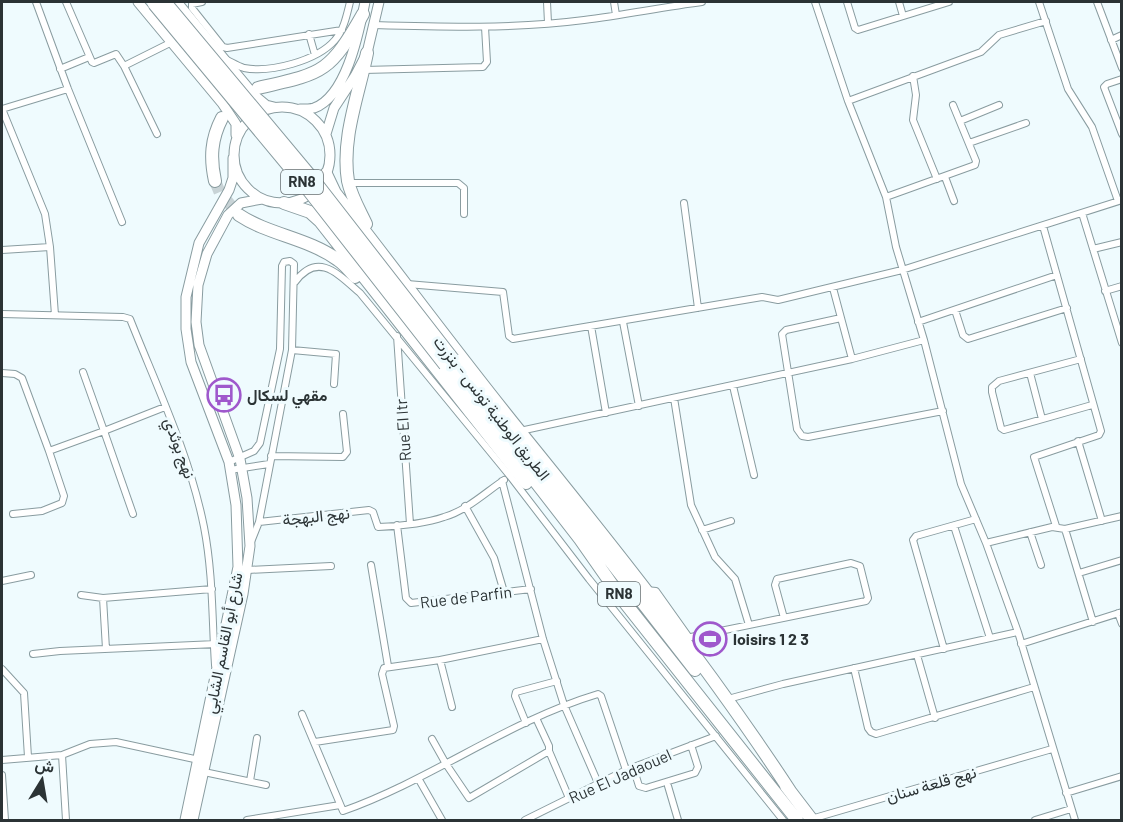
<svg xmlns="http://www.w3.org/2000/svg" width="1123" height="822" viewBox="0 0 1123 822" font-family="Barlow,Vazirmatn,sans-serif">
<rect width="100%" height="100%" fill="#effbfe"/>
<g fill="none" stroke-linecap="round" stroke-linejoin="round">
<!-- highway-tunnel -->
<path stroke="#c8d3d6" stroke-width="12" stroke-dasharray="12 6" stroke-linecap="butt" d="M 215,181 L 220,193 L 239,215"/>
<!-- street casing -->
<g stroke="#899ca0" stroke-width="8">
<path id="street" d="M 36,2 L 68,89 L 122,222
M 66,2 L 92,62 L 94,63 L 116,54 L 124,66
M 202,2 L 192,4 L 192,8 L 223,47 L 227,48 L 342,30
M 547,2 L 548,23
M 614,2 L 616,15
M 815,2 L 848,101 L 886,197 L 896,247 L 924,340 L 961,484 L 986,543 L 1018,632 L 1075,820
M 847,2 L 855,28 L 858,30 L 949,2
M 899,2 L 903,16
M 1039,2 L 1068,89 L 1092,127 L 1118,201
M 1097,2 L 1122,68
M 374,25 C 444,27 515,29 584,20 C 624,15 663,7 702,2
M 309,34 L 315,55
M 1111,40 L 1122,35
M 227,60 C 233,63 238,66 244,68 C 270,73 317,61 335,40 C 344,30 347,14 350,2
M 60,69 L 89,57
M 364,70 L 483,67 L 487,62 L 485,27
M 913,76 L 916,95 L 913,120 L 937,179
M 1122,79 L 1107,84 L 1104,87 L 1122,134
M 848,101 L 981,52 L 999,35 L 1046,21
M 2,109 L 45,214 L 50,247 L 55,315
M 2,109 L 68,89
M 960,121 L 999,105
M 157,134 L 124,66 L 172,42
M 969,143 L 1026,123
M 945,177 L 954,201
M 349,183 L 458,183 L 464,188 L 464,214
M 886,197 L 975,165 L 976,161 L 953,105
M 684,203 L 698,308
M 1082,213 L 1122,343
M 1043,226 L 1101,431 L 1099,435 L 1034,457 L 1056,526
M 1093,249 L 1122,242
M 2,250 L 50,247
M 295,282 C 318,251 338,274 360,293 L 510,476 L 589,579 L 783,820
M 407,284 L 503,292 L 509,336 L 513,339 L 762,297 L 778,300 L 902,270 L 1122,200
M 833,288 L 852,359
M 1105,291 L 1122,286
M 955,310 L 963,335 L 968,339 L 1067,308
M 2,314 L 123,317 L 130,319 C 157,387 190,456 204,527 C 213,573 212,619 215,665
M 841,318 L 786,330 L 782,334 L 797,429 L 802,436 L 808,437 L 943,411
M 623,322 L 639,406
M 918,322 L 1057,275
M 591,326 L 606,413
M 397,336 L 410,524
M 292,350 L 336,354 L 334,384
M 1081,359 L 999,381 L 992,387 L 992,392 L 1001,428 L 1004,430 L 1092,405
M 2,373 L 15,374 L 22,378 L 49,451 L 104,431 L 83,372
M 1030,373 L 1042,419
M 733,386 L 754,475
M 674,398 L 691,505 L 715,557 L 735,579 L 749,625
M 520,431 L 852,359 L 924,340
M 1078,441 L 1102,521
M 271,456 L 343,457 L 347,452 L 343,414
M 229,462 L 254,451 L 260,443 L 280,349 L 282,266 L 284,262 L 290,261 L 294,264 L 292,350 L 259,522 L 251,542
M 230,470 L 269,464
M 502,481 L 543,639 L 564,705 L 598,783
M 465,506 L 494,558 L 504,592
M 13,514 L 42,511 L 62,503 L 64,496 L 49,451
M 133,514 L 104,431 L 165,407
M 259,522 L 369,510 L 373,512 L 378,527 C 400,526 424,524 444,517 C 466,511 486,492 504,480
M 397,525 L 406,598 L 411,603 L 531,589
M 954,526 L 990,638
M 1065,529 L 1093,622
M 702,530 L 731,521
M 1030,532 L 1041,565
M 986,543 L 1052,527 L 1065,529 L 1122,516
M 371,565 L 388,666
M 248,570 L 331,566
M 1079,573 L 1122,560
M 2,581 L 31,575
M 646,590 L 656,591 L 688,636 L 691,637 L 866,601 L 868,598 L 860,566 L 851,563 L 777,579 L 775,585 L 784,618
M 81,595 L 103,598 L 212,589
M 103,598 L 106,649
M 1118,613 L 1122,624
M 1021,644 L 1122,612
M 944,649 L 913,540 L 916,536 L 976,519
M 33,654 L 60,651 L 216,644
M 917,655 L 935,718
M 440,660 L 452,707
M 854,668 L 868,728 L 871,732 L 876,734 L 1034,687
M 2,669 L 24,693 L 28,757
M 728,699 L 783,684 L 1018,632
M 302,714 L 343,811 C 431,780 508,721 598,694 L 601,696 L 626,770
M 526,723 L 515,696 L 516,692 L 557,681
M 432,739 L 446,764 L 469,798 L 549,751 L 549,746 L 536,718
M 315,742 L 393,730 L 394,726 L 382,674 L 384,668 L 440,660 L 543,639
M 549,751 L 569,798
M 62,755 L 66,820
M 2,760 L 62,755 L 90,744 L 116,742 L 199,760
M 633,767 L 639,786 L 646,788 L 695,773 L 698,767 L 691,745
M 204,772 L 266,785
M 2,775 L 5,820
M 418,778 L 442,820
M 250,781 L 257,738
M 668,786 L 678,820
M 1066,793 L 1122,776
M 811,819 L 1052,749
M 247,820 L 340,805
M 525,820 L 626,770 L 716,736
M 1035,820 L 1071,809"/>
</g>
<!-- secondary casing -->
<g stroke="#899ca0" stroke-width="11">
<path id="secondary" d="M 138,2 L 222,103 L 236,124 L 236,135
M 177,2 L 254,95 L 266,105 L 274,107
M234 155a48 48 0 1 1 96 0a48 48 0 1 1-96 0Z
M 300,109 C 305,109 310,109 314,108 C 347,96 359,31 365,2
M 326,134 L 334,108 L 355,76 L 367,53 L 379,2
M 185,820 L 238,567 L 236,505 L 229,462 L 191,362 L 186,329 L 186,297 L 199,243 L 229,190 L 233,178 L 233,158
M 193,820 L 243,594 L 250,546 L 247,498 L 240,459 L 199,345 L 196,322 L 198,285 L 207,254 L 228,215 L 241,203 L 262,199"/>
</g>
<!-- highway casing -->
<g stroke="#899ca0" stroke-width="14">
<path id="highway" d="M 258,88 C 323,73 329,74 363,14
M 326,174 L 335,193 C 397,272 457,354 521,433 C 615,549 708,666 790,791
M 215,181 C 210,158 211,139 222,118
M 284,203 L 310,212 L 320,221 L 526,483
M 239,215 C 269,235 308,238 338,260 C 344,264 350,271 355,277
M 366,224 C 360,211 351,196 348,181 C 341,138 359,94 367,53
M 453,359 L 695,670
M 445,365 L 580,539 L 622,599 L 797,820
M 786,786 L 812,820"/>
</g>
<!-- street -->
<use href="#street" stroke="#fff" stroke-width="6"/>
<!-- secondary -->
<use href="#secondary" stroke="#fff" stroke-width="9"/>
<!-- highway -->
<use href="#highway" stroke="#fff" stroke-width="12"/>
<!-- highway-bridge casing -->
<g stroke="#899ca0" stroke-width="14" stroke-linecap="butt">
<path id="highway-bridge" d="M 165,2 L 313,179 L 453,359
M 154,4 L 305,186 L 445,365"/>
</g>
<!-- highway-bridge -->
<use href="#highway-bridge" stroke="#fff" stroke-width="12"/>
</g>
<!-- icons -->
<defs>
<g id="bus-ring" transform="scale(1.725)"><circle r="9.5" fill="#effbfe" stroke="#9f58cc" stroke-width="1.5"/><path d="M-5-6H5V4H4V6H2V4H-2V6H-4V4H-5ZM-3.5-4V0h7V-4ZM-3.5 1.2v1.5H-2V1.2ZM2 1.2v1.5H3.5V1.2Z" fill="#9f58cc"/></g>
<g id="stadium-ring" transform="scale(1.725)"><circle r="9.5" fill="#effbfe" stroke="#9f58cc" stroke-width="1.5"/><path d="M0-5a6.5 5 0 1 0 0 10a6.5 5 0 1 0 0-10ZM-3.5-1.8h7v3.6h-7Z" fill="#9f58cc"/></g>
</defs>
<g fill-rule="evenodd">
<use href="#bus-ring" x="224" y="395"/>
<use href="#stadium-ring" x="710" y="639"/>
</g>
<g text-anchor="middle" stroke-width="6" stroke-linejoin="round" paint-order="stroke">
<!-- shield labels -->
<g fill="#effbfe" stroke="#666f71" stroke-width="1.5">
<rect x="281" y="170" width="42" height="24" rx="4.5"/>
<rect x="598" y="582" width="42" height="24" rx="4.5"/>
</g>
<g font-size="15" font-weight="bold" fill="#2b3335">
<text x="302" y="187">RN8</text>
<text x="619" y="599">RN8</text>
</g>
<!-- poi labels -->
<g font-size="16" font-weight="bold" fill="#2b3335" stroke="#effbfe" text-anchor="start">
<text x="247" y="401">مقهي لسكال</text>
<text x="733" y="645">loisirs 1 2 3</text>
</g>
<!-- street labels -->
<g font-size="16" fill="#2b3335" stroke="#effbfe">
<text transform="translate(492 408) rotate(52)" y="6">الطريق الوطنية تونس - بنزرت</text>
<text transform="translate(403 430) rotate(-94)" y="6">Rue El Itr</text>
<text transform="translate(180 448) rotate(70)" y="6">نهج بوثدي</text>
<text transform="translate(316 516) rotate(-6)" y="6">نهج البهجة</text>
<text transform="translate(466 597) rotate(-7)" y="6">Rue de Parfin</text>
<text transform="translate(223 643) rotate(-79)" y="6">شارع أبو القاسم الشابي</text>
<text transform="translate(620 776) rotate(-24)" y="6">Rue El Jadaouel</text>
<text transform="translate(931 784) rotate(-16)" y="6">نهج قلعة سنان</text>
</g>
</g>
<!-- border -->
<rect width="1123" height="822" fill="none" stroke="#2b3335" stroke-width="6"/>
<!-- north arrow -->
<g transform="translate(42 780) rotate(11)" stroke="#effbfe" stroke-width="4.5" paint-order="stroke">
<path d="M0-4.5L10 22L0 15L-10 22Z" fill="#2b3335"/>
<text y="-9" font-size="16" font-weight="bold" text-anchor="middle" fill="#2b3335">ش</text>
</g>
</svg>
